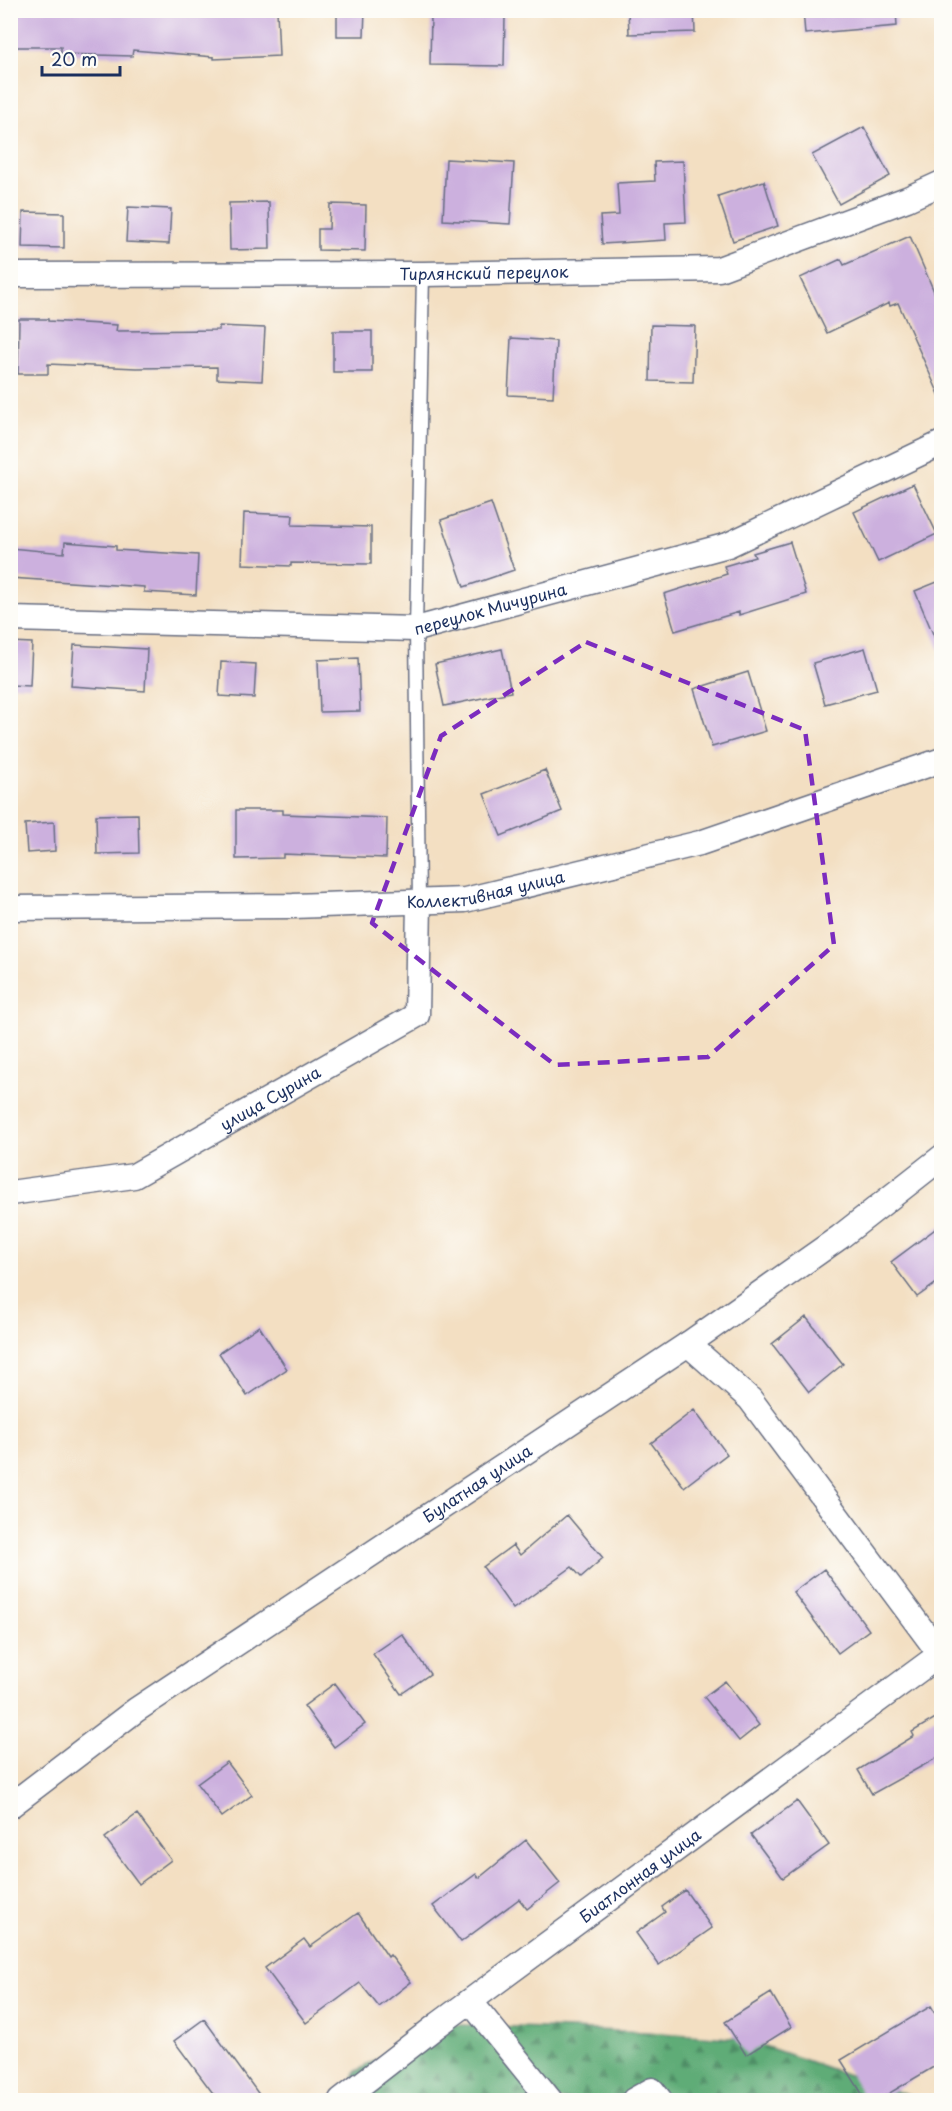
<svg xmlns="http://www.w3.org/2000/svg" width="952" height="2111" viewBox="0 0 952 2111" font-family="'Playpen Sans',sans-serif">
<defs>
<pattern id="forest-firs" width="22" height="20" patternUnits="userSpaceOnUse" patternTransform="scale(1.5)"><rect width="22" height="20" fill="#5fac77"/><path d="M5 1l3.5 6h-7zM16 11l3.5 6h-7z" fill="#4e8c65"/></pattern>
</defs>
<rect width="100%" height="100%" fill="#fdfcf7"/>
<filter id="ink" filterUnits="userSpaceOnUse"><feTurbulence type="fractalNoise" baseFrequency=".0167" numOctaves="2"/><feDisplacementMap in="SourceGraphic" scale="12" xChannelSelector="R" yChannelSelector="G"/><feConvolveMatrix kernelMatrix="1 2 1 2 8 2 1 2 1" color-interpolation-filters="sRGB"/></filter>
<filter id="wash" filterUnits="userSpaceOnUse"><feTurbulence type="fractalNoise" baseFrequency=".008" numOctaves="4" result="noise"/><feDisplacementMap in="SourceGraphic" scale="24" xChannelSelector="R" yChannelSelector="G"/><feGaussianBlur stdDeviation="1.35" result="paint"/><feColorMatrix in="noise" values="0 0 0 0 0 0 0 0 0 0 0 0 0 0 0 0 0 1.4 0 .05"/><feComposite in="paint" operator="in"/></filter>
<g filter="url(#wash)">
<rect width="100%" height="100%" fill="#f3dfc2"/>
<!-- forest -->
<path fill="url(#forest-firs)" stroke="#3d6e6a" stroke-width="1.5" d="M 439,2024 L 646,2032 L 744,2039 L 921,2100 L 347,2100 L 355,2072 Z"/>
<g id="blocks">
<!-- building -->
<path fill="#ccb0de" d="M 10,10 L 277,10 L 279,56 L 214,59 L 214,57 L 133,50 L 132,56 L 61,54 L 61,47 L 10,47 Z
M 337,10 L 365,10 L 364,36 L 337,36 Z
M 628,10 L 694,10 L 695,32 L 629,34 Z
M 803,10 L 896,10 L 897,26 L 805,34 Z
M 431,15 L 505,16 L 504,66 L 430,65 Z
M 864,127 L 890,176 L 839,204 L 812,155 Z
M 446,159 L 514,163 L 510,224 L 443,220 Z
M 683,161 L 686,222 L 665,223 L 666,240 L 602,244 L 600,216 L 619,215 L 617,183 L 655,181 L 654,162 Z
M 764,181 L 778,226 L 733,241 L 718,196 Z
M 269,202 L 270,249 L 230,250 L 229,203 Z
M 330,204 L 366,205 L 365,251 L 318,250 L 318,229 L 329,229 Z
M 128,207 L 171,209 L 169,244 L 126,242 Z
M 23,212 L 64,213 L 64,248 L 22,247 Z
M 910,236 L 942,310 L 942,401 L 898,303 L 890,306 L 889,303 L 827,333 L 800,278 L 841,259 L 844,265 Z
M 19,319 L 48,319 L 48,321 L 117,325 L 116,331 L 219,330 L 219,326 L 265,328 L 262,381 L 217,379 L 217,367 L 136,368 L 48,364 L 48,374 L 18,374 Z
M 651,325 L 695,326 L 693,382 L 650,381 Z
M 333,331 L 372,331 L 372,372 L 333,372 Z
M 511,338 L 556,341 L 553,397 L 508,395 Z
M 913,484 L 937,534 L 878,562 L 854,512 Z
M 491,503 L 514,570 L 464,587 L 441,520 Z
M 244,513 L 293,515 L 292,525 L 371,527 L 371,564 L 291,563 L 291,566 L 242,564 Z
M 65,542 L 116,546 L 116,550 L 198,555 L 196,595 L 144,592 L 144,587 L 10,578 L 10,548 L 64,553 Z
M 790,542 L 806,594 L 739,615 L 739,612 L 675,631 L 664,594 L 727,574 L 724,566 L 755,557 L 753,553 Z
M 942,580 L 942,653 L 941,653 L 915,591 Z
M 10,642 L 32,643 L 30,686 L 10,685 Z
M 74,645 L 147,649 L 145,691 L 71,686 Z
M 865,648 L 877,690 L 825,704 L 813,663 Z
M 502,649 L 511,692 L 444,706 L 435,664 Z
M 358,658 L 360,711 L 320,712 L 318,660 Z
M 221,662 L 256,664 L 254,698 L 219,696 Z
M 748,672 L 766,731 L 712,747 L 694,689 Z
M 545,770 L 562,811 L 501,836 L 484,794 Z
M 236,810 L 283,810 L 283,814 L 387,818 L 386,858 L 283,854 L 283,858 L 236,859 Z
M 138,814 L 139,853 L 97,854 L 96,815 Z
M 54,822 L 55,851 L 27,853 L 25,824 Z
M 942,1224 L 942,1279 L 917,1297 L 891,1262 Z
M 806,1317 L 843,1364 L 809,1392 L 772,1344 Z
M 259,1326 L 287,1369 L 247,1396 L 219,1353 Z
M 694,1410 L 727,1454 L 684,1487 L 651,1443 Z
M 567,1515 L 603,1558 L 581,1577 L 572,1567 L 513,1609 L 483,1567 L 513,1545 L 520,1555 Z
M 824,1569 L 869,1630 L 838,1653 L 793,1592 Z
M 402,1634 L 430,1674 L 401,1694 L 373,1654 Z
M 725,1681 L 759,1725 L 739,1741 L 704,1697 Z
M 335,1683 L 365,1724 L 334,1747 L 304,1706 Z
M 942,1714 L 942,1755 L 872,1794 L 858,1770 L 914,1736 L 912,1732 Z
M 227,1762 L 252,1795 L 222,1817 L 197,1784 Z
M 797,1801 L 829,1845 L 783,1878 L 751,1835 Z
M 137,1814 L 171,1860 L 139,1884 L 105,1838 Z
M 526,1840 L 560,1883 L 527,1909 L 519,1899 L 461,1942 L 433,1906 L 476,1874 L 479,1878 Z
M 685,1890 L 712,1928 L 659,1965 L 636,1933 L 665,1912 L 662,1907 Z
M 358,1913 L 388,1957 L 390,1955 L 411,1982 L 379,2007 L 360,1983 L 306,2023 L 265,1968 L 304,1939 L 310,1947 Z
M 771,1993 L 791,2027 L 746,2055 L 725,2022 Z
M 931,2006 L 942,2025 L 942,2062 L 878,2100 L 866,2100 L 841,2060 Z
M 204,2019 L 263,2100 L 218,2100 L 174,2041 Z"/>
</g>
</g>
<g filter="url(#ink)">
<use href="#blocks" fill-opacity="0" stroke="#676d81" stroke-width="1.5"/>
<g fill="none" stroke-linecap="round" stroke-linejoin="round">
<!-- service casing -->
<g stroke="#676d81" stroke-width="15">
<path id="service" d="M 419,902 L 416,629 L 423,274"/>
</g>
<!-- minor casing -->
<g stroke="#676d81" stroke-width="27">
<g id="minor">
<path id="s1" d="M 10,275 L 423,274 L 719,269 L 907,199 L 942,183"/>
<path id="s2" d="M 10,619 L 416,629 L 728,545 L 942,443"/>
<path id="s3" d="M 10,908 L 293,906 L 465,900 L 700,843 L 942,760"/>
<path id="s4" d="M 10,1193 L 134,1176 L 417,1015 L 419,902"/>
<path d="M 688,1344 L 750,1399 L 940,1654"/>
<path id="s5" d="M 10,1806 L 136,1710 L 688,1344 L 840,1237 L 942,1157"/>
<path d="M 470,2001 L 550,2100"/>
<path id="s6" d="M 341,2100 L 439,2024 L 942,1653"/>
<path d="M 634,2100 L 652,2090 L 660,2100"/>
</g>
</g>
<!-- service -->
<use href="#service" stroke="#fff" stroke-width="12"/>
<!-- minor -->
<use href="#minor" stroke="#fff" stroke-width="24"/>
</g>
</g>
<!-- marked area -->
<path fill="none" stroke="#7b2cbf" stroke-width="4.5" stroke-dasharray="12 8" stroke-linejoin="round" d="M 586,642 L 805,730 L 834,945 L 708,1057 L 555,1065 L 372,923 L 441,736 Z"/>
<g text-anchor="middle" stroke-width="6" stroke-linejoin="round" paint-order="stroke">
<!-- street labels -->
<g font-size="16" fill="#1b2f5e" stroke="#fdfcf7">
<text dy="6" stroke="none"><textPath href="#s1" startOffset="474">Тирлянский переулок</textPath></text>
<text dy="6" stroke="none"><textPath href="#s2" startOffset="483">переулок Мичурина</textPath></text>
<text dy="6" stroke="none"><textPath href="#s3" startOffset="477">Коллективная улица</textPath></text>
<text dy="6" stroke="none"><textPath href="#s4" startOffset="282">улица Сурина</textPath></text>
<text dy="6" stroke="none"><textPath href="#s5" startOffset="568">Булатная улица</textPath></text>
<text dy="6" stroke="none"><textPath href="#s6" startOffset="374">Биатлонная улица</textPath></text>
</g>
</g>
<!-- margin -->
<rect width="952" height="2111" fill="none" stroke="#fdfcf7" stroke-width="36"/>
<!-- scale -->
<path d="M42 66v9h78v-9" fill="none" stroke="#1b2f5e" stroke-width="3"/>
<text x="51" y="66" font-size="18" fill="#1b2f5e" stroke="#fdfcf7" stroke-width="4.5" paint-order="stroke">20 m</text>
</svg>
